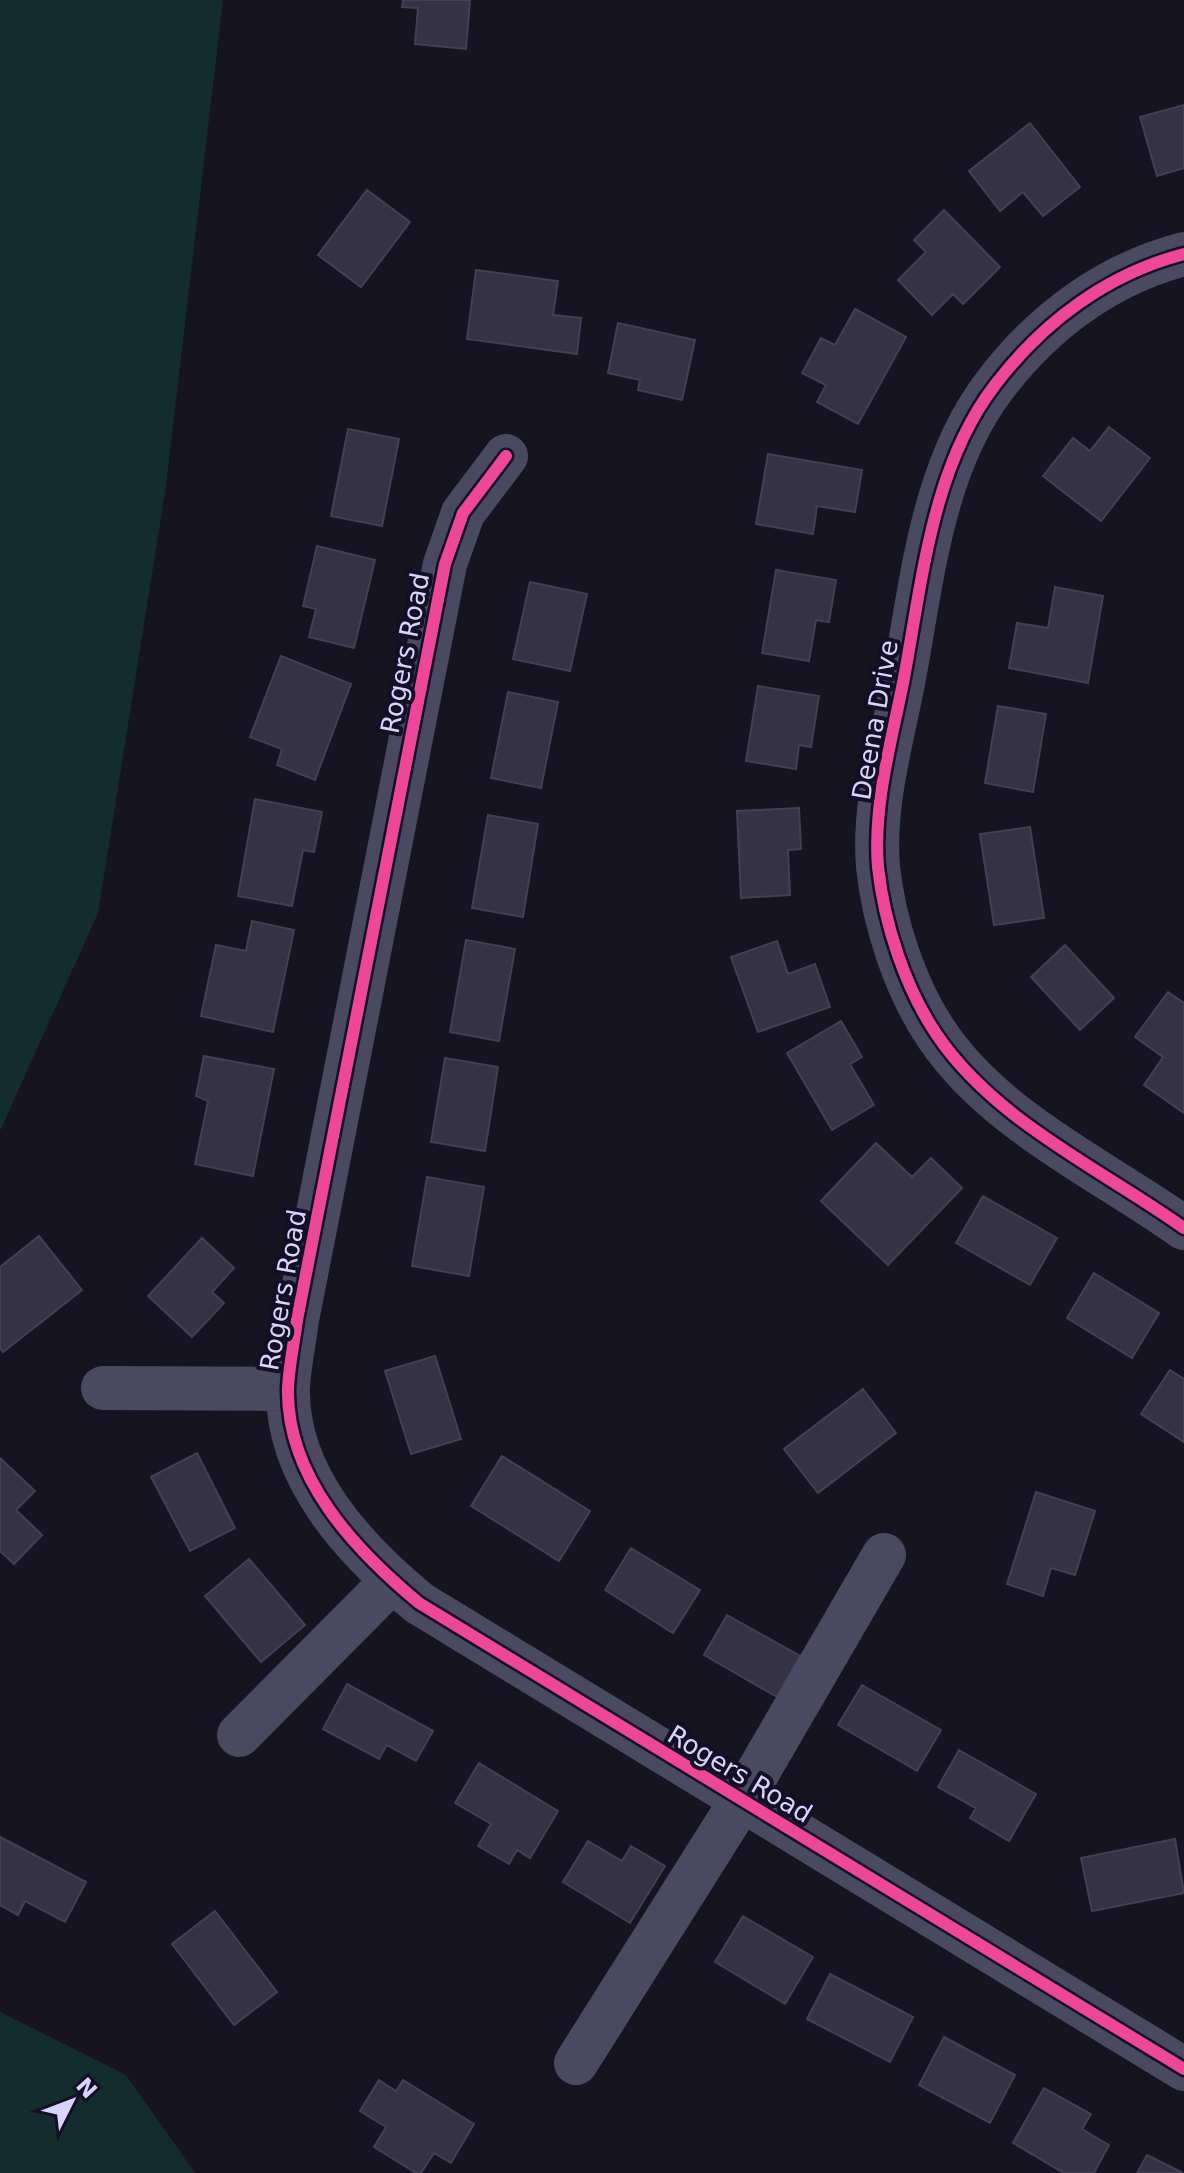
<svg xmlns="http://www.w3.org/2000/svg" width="1184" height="2173" viewBox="0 0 1184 2173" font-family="'DejaVu Sans',sans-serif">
<rect width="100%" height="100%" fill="#161421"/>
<!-- green -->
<path fill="#132c2d" d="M 0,0 L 223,0 L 166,486 L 98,913 L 0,1131 Z
M 0,2012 L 126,2075 L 195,2173 L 0,2173 Z"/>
<!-- building -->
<path fill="#343243" stroke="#433f54" stroke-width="2" d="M 403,0 L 470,0 L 466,49 L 415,44 L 418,8 L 402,7 Z
M 1184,105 L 1184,168 L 1157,176 L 1140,117 Z
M 1030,123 L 1080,187 L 1043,216 L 1023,192 L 1000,211 L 969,171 Z
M 367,190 L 410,222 L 361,287 L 318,255 Z
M 944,210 L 1000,267 L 963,304 L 953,294 L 932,315 L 898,280 L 926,252 L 914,240 Z
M 476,270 L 558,281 L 553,315 L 581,318 L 577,354 L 467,339 Z
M 855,309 L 906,337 L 858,424 L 817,402 L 826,385 L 802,373 L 821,338 L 835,345 Z
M 618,323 L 695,340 L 682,400 L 638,390 L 640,380 L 608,373 Z
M 1109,427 L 1150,458 L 1101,521 L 1043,476 L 1073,438 L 1090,451 Z
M 348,429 L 399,439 L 382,526 L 331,516 Z
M 768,454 L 862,470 L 855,512 L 817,506 L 813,534 L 756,524 Z
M 317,546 L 375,560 L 354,648 L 309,637 L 316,609 L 303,606 Z
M 776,570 L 836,580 L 829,622 L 816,620 L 809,661 L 762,653 Z
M 530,582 L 587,594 L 570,671 L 513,659 Z
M 1055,587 L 1103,596 L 1088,683 L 1009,668 L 1017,623 L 1048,628 Z
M 281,656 L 351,684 L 315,780 L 277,765 L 282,749 L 250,737 Z
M 758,686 L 819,696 L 811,747 L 799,745 L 796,769 L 746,761 Z
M 508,692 L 558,702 L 541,788 L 491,778 Z
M 998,706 L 1046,714 L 1033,792 L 985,783 Z
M 255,799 L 322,812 L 314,852 L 303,850 L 292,906 L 238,896 Z
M 799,808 L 801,849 L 788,850 L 790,895 L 741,898 L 737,811 Z
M 488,815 L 538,824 L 523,917 L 472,908 Z
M 1030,827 L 1044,918 L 994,925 L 980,834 Z
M 252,921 L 294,930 L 273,1032 L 201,1016 L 216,945 L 246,951 Z
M 466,940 L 515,949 L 499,1041 L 450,1032 Z
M 777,941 L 788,974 L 815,964 L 830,1007 L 758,1032 L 731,957 Z
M 1065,945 L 1114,998 L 1080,1030 L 1031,977 Z
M 1168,992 L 1184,1003 L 1184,1113 L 1144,1085 L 1163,1057 L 1135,1037 Z
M 841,1021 L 862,1057 L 850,1064 L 874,1105 L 832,1130 L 787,1053 Z
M 204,1056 L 274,1069 L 253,1176 L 195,1164 L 208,1101 L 196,1096 Z
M 445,1058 L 498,1067 L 485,1151 L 431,1142 Z
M 876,1143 L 912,1177 L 931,1158 L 962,1188 L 888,1265 L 821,1201 Z
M 427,1177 L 484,1187 L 469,1276 L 412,1266 Z
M 983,1196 L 1057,1238 L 1030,1285 L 956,1243 Z
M 39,1236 L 82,1290 L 3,1352 L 0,1348 L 0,1267 Z
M 202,1238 L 234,1268 L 212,1292 L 224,1303 L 192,1337 L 148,1296 Z
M 1094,1273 L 1159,1313 L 1132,1358 L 1067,1318 Z
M 435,1356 L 461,1439 L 411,1454 L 385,1371 Z
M 1170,1370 L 1184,1379 L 1184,1442 L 1141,1414 Z
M 863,1389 L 896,1433 L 818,1493 L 784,1449 Z
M 197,1453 L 235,1528 L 190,1551 L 151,1477 Z
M 502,1456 L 590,1511 L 559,1561 L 471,1506 Z
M 0,1458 L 35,1491 L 16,1510 L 42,1535 L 14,1564 L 0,1551 Z
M 1036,1492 L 1095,1511 L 1075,1575 L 1051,1568 L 1043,1596 L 1007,1584 Z
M 631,1548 L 700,1590 L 673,1633 L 605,1590 Z
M 249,1559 L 305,1625 L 261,1662 L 205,1596 Z
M 727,1615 L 800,1656 L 777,1697 L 704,1655 Z
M 347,1684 L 433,1731 L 416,1761 L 387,1745 L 379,1759 L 323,1729 Z
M 862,1685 L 941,1730 L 917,1771 L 838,1725 Z
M 959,1750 L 1036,1794 L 1009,1841 L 970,1818 L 976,1808 L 938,1787 Z
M 479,1763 L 558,1811 L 530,1858 L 517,1850 L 509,1864 L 478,1846 L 491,1824 L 455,1803 Z
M 0,1837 L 86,1882 L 65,1922 L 25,1901 L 18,1915 L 0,1905 Z
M 1175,1839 L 1184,1893 L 1092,1911 L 1081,1858 Z
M 588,1841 L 622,1861 L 631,1846 L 665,1866 L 630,1923 L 563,1882 Z
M 215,1911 L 277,1992 L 234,2025 L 172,1944 Z
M 743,1916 L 813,1957 L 785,2004 L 715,1962 Z
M 830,1974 L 913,2017 L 890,2062 L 807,2019 Z
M 944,2037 L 1015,2075 L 990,2123 L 919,2085 Z
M 379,2080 L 396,2091 L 403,2080 L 474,2124 L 451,2163 L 434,2153 L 421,2173 L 416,2173 L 374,2147 L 386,2127 L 360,2111 Z
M 1044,2088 L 1091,2114 L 1082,2129 L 1109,2145 L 1094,2173 L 1064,2173 L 1013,2143 Z
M 1147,2155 L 1183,2173 L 1137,2173 Z"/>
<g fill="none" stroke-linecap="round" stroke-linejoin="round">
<!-- minor -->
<path stroke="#4a4962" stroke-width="44" d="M 1184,254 C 1107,274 1043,322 995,385 C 931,468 922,584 903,683 C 891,743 873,806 878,867 C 884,923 905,988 937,1035 C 995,1121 1101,1169 1184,1228
M 506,456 L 463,513 L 445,564 L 297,1320 C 294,1343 289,1366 288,1388 C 286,1477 355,1550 419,1603 L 1184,2069
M 103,1388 L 288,1389
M 239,1735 L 392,1581
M 576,2063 L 741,1801 L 884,1555"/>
<!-- cycleway casing -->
<g stroke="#130f26" stroke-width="17">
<path id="cycleway" d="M 1184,254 C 1107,274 1043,322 995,385 C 931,468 922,584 903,683 C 891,743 873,806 878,867 C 884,923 905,988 937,1035 C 995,1121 1101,1169 1184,1228
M 506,456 L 463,513 L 445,564 L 297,1320 C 294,1343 289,1366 288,1388 C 286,1477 355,1550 419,1603 L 1184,2069"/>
</g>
<!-- cycleway -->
<use href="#cycleway" stroke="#ed469a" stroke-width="12"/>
</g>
<g text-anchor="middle" stroke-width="8" stroke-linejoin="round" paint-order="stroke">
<!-- street labels -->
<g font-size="26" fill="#d9d4ff" stroke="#130f26">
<text transform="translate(405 653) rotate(-79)" y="9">Rogers Road</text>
<text transform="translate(875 720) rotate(-80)" y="9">Deena Drive</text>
<text transform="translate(283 1290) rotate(-80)" y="9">Rogers Road</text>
<text transform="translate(740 1774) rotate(31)" y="9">Rogers Road</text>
</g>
</g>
<!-- north arrow -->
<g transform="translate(72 2101) rotate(48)" stroke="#130f26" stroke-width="6" paint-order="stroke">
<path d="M0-6L14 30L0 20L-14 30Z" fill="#d9d4ff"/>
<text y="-12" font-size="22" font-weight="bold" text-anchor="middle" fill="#d9d4ff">N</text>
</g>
</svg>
